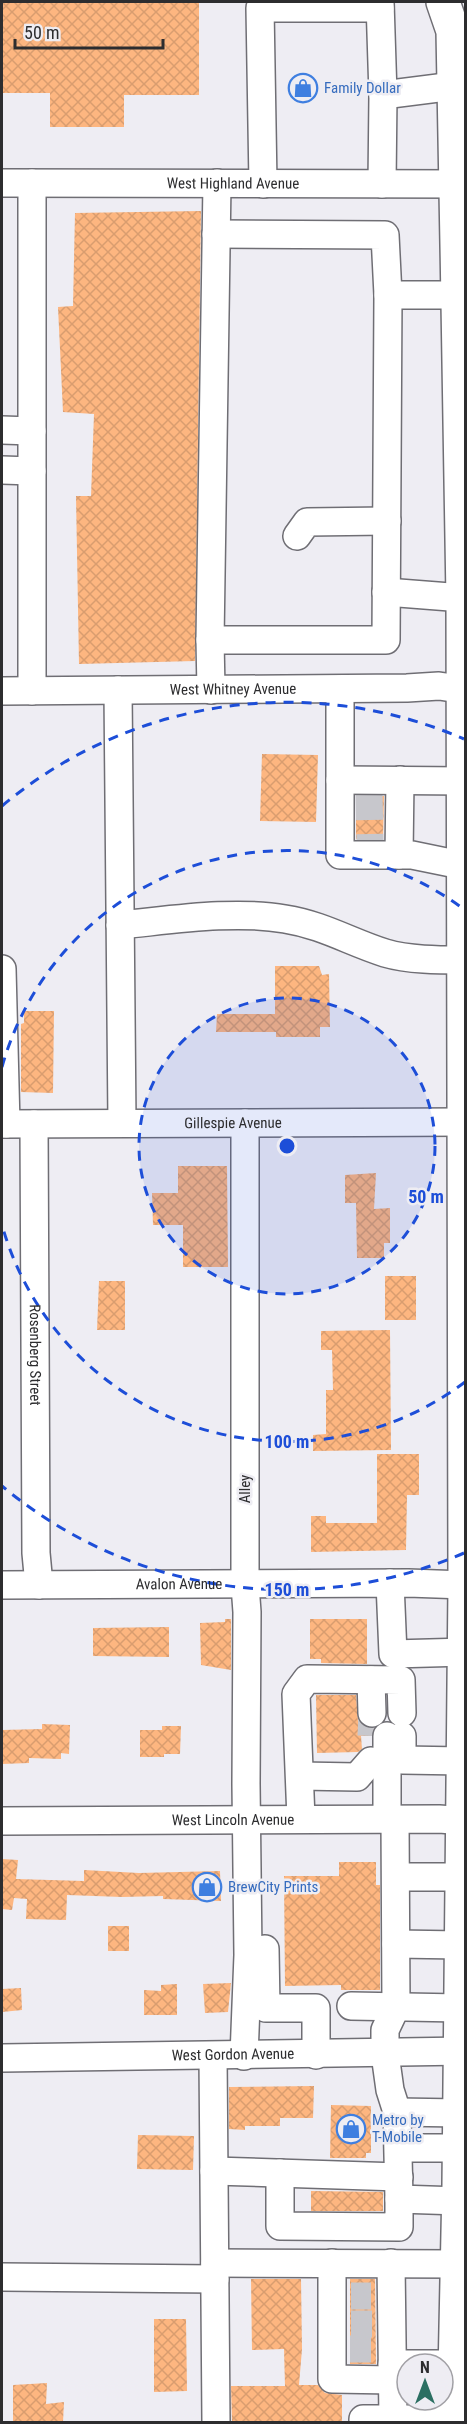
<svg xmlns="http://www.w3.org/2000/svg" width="467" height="2424" viewBox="0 0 467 2424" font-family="'Roboto Condensed',sans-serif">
<defs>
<pattern id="building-cross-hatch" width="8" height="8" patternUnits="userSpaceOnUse" patternTransform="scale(1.5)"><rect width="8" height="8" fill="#fdb680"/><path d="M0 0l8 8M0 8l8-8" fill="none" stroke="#d99d6f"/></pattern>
</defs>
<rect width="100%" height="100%" fill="#eeedf3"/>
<!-- building -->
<path fill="url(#building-cross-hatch)" d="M 2,2 L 199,2 L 199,95 L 124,95 L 124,127 L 50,127 L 50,93 L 2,93 Z
M 201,211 L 195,661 L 79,664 L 76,496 L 91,496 L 94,414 L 63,412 L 58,307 L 73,306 L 75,213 Z
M 262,754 L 318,755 L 316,822 L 260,821 Z
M 356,796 L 384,796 L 383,839 L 356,839 Z
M 275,966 L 319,966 L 322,975 L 329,974 L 330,1027 L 320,1027 L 320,1037 L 276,1037 L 276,1032 L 216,1032 L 217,1014 L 275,1014 Z
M 24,1011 L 54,1011 L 53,1093 L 21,1092 L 21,1024 L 24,1023 Z
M 178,1166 L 227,1166 L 228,1267 L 183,1267 L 183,1225 L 153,1225 L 152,1193 L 178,1193 Z
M 376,1173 L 374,1209 L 390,1208 L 390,1243 L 384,1243 L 384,1258 L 357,1258 L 356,1203 L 345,1203 L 345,1175 Z
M 385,1276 L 416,1276 L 416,1320 L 385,1320 Z
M 99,1281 L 125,1281 L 125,1330 L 97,1330 Z
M 390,1330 L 391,1450 L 313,1451 L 313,1435 L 326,1434 L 326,1390 L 333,1390 L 332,1350 L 321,1350 L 321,1331 Z
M 377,1454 L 419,1454 L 419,1495 L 407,1495 L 406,1550 L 311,1552 L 311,1516 L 326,1516 L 326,1523 L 377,1523 Z
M 225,1619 L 231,1619 L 231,1670 L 201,1665 L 200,1623 L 225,1622 Z
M 310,1619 L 367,1619 L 367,1664 L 321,1663 L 321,1659 L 310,1659 Z
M 169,1627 L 169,1657 L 93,1656 L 93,1628 Z
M 316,1695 L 356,1695 L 358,1721 L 365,1727 L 373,1729 L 371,1736 L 361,1736 L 362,1749 L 358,1752 L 317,1753 Z
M 42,1724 L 70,1725 L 69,1754 L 61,1753 L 61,1759 L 29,1758 L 29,1763 L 2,1764 L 2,1730 L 42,1729 Z
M 162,1726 L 181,1726 L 180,1754 L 164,1754 L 164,1757 L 140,1757 L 140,1730 L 162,1730 Z
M 2,1859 L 18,1860 L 16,1879 L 84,1881 L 84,1870 L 139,1873 L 220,1871 L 221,1901 L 163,1899 L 163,1896 L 122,1897 L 67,1895 L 66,1920 L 26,1919 L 27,1899 L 14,1898 L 12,1910 L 2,1909 Z
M 339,1862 L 376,1862 L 376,1885 L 380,1885 L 380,1990 L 341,1990 L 341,1985 L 285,1986 L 284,1876 L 339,1876 Z
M 108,1926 L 129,1926 L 129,1951 L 108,1951 Z
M 231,1983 L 228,2012 L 205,2013 L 203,1984 Z
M 177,1984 L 177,2015 L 144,2015 L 144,1990 L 161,1991 L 161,1985 Z
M 21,1988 L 22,2010 L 2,2012 L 2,1989 Z
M 314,2086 L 313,2118 L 280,2118 L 280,2126 L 245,2126 L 245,2130 L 229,2129 L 229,2087 Z
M 331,2105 L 371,2106 L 371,2153 L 366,2153 L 366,2158 L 330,2158 Z
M 138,2135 L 194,2136 L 193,2170 L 137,2169 Z
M 311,2191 L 383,2192 L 383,2211 L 311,2211 Z
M 251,2279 L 301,2279 L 302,2349 L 299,2385 L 318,2385 L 325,2393 L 342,2395 L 342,2422 L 232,2422 L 231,2386 L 285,2386 L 284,2349 L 252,2350 Z
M 350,2279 L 375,2279 L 376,2364 L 350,2364 Z
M 154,2319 L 186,2319 L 187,2391 L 154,2392 Z
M 47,2383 L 46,2404 L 64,2402 L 63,2422 L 13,2422 L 13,2385 Z"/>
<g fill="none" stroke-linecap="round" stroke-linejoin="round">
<!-- minor-tunnel -->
<path stroke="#c7c7cc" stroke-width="27" stroke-dasharray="27 14" stroke-linecap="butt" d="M 369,793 L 370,841
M 371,1736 L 372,1713
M 351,2296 L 371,2296
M 351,2324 L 372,2324
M 350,2349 L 371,2349"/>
<!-- minor casing -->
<g stroke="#6f6e74" stroke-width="30">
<g id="minor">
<path d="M 380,2 L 383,95 L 382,184"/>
<path d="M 383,95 L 454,86"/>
<path id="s1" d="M 2,183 L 466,184"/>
<path d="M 32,183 L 32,691"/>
<path d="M 217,183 L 210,640 L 386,640 L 388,295 L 456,295"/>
<path d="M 263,184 L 260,8 L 380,8"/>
<path d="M 216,234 L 385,235 L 388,295"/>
<path d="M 2,430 L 32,431"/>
<path d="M 2,470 L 32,471"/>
<path d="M 297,536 L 307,522 L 387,521"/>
<path d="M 386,592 L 463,598"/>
<path d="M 210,640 L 211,690"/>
<path d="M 340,689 L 340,855 L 412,855 L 466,866"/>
<path d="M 118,690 L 122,1123"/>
<path id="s2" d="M 2,691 L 407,688 L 439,686 L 466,690"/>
<path d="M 340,780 L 466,781"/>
<path d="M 399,855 L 400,780"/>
<path d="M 120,925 C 172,920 234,910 285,919 C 323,925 350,942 385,953 C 409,960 438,960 463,960"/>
<path d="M 2,969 L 6,1124"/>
<path id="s3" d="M 2,1124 L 463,1122"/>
<path id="s4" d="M 34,1124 L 36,1553 L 39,1585"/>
<path d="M 390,1583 L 393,1654 L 466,1652"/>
<path id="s5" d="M 2,1585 L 408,1583 L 465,1585"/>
<path d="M 371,1680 L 372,1713"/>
<path d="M 387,1736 L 387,1819"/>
<path d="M 402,1736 L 402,1760 L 463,1761"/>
<path d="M 300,1776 L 357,1777 L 371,1761"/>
<path d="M 301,1819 L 296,1694 L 307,1679 L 401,1680 L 402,1713"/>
<path d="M 395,1819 L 396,2007 L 385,2030 L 385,2054 L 390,2090 L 397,2112 L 399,2199 L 459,2201"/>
<path id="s6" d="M 2,1821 L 439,1819 L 466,1821"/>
<path d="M 396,1877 L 462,1877"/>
<path d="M 396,1944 L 461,1945"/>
<path d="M 265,1949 L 266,2008 L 316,2008 L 316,2055"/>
<path d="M 351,2006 L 460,2008"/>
<path d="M 213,2056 L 216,2422"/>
<path d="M 244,2056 L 248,1955 L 246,1784 L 247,1612 L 245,1585 L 245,1123"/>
<path id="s7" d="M 2,2058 L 466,2051"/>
<path d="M 397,2112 L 460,2113"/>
<path d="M 399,2148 L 460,2148"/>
<path d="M 214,2171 L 399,2177"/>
<path d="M 280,2173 L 280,2226 L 399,2227 L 399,2199"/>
<path d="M 215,2263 L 458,2264"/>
<path d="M 332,2263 L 332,2379 L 393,2380"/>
<path d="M 2,2277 L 215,2279"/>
<path d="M 392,2364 L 455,2364"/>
<path d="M 393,2419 L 466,2419"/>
<path d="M 363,2422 L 363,2419 L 393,2419 L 391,2263"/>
</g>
</g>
<!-- major casing -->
<g stroke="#6f6e74" stroke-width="36">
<path id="major" d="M 443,2 L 453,31 C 456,220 461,409 463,598 L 465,1585 L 459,2185 L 454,2422"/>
</g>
<!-- minor -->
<use href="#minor" stroke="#fff" stroke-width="27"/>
<!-- major -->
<use href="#major" stroke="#fff" stroke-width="33"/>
</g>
<!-- distance rings -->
<circle cx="287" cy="1146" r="148" fill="#1d4ed8" fill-opacity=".12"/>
<g fill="none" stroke="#1d4ed8" stroke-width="3" stroke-dasharray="10 8">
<circle cx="287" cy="1146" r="148"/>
<path d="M465 1382A296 296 0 0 1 2 1225M2 1067A296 296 0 0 1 465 910"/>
<path d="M464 1553A444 444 0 0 1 2 1486M2 806A444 444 0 0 1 464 739"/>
</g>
<!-- icons -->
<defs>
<g id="shop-ring" transform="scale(1.5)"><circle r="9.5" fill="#eeedf3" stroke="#3f7fe0" stroke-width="1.5"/><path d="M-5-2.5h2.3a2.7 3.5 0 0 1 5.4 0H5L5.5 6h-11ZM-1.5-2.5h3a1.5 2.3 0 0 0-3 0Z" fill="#3f7fe0"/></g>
</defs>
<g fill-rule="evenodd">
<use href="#shop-ring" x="303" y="88"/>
<use href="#shop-ring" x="207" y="1887"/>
<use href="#shop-ring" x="351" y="2129"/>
</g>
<g text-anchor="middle" stroke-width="5" stroke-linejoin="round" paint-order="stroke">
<!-- shop labels -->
<g font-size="15" fill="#366cbe" stroke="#eeedf3" text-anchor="start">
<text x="324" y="93">Family Dollar</text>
<text x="228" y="1892">BrewCity Prints</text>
<text x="372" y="2125">Metro by<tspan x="372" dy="17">T-Mobile</tspan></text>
</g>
<!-- street labels -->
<g font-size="15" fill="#2d2d2f" stroke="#eeedf3">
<text dy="5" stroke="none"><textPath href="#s1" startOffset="231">West Highland Avenue</textPath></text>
<text dy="5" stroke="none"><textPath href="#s2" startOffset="231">West Whitney Avenue</textPath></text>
<text dy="5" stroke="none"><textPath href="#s3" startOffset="231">Gillespie Avenue</textPath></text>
<text dy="5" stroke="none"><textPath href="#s4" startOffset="231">Rosenberg Street</textPath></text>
<text transform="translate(245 1489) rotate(-90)" y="5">Alley</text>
<text dy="5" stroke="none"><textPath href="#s5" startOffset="177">Avalon Avenue</textPath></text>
<text dy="5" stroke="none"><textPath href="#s6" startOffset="231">West Lincoln Avenue</textPath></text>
<text dy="5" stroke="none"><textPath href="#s7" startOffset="231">West Gordon Avenue</textPath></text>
</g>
</g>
<circle cx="287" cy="1146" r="9" fill="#1d4ed8" stroke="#eeedf3" stroke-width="3"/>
<g font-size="18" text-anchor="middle" font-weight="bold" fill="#1d4ed8" stroke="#eeedf3" stroke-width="5" stroke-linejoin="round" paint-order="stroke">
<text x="426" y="1203">50 m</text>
<text x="287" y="1448">100 m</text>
<text x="287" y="1596">150 m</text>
</g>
<!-- border -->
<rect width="467" height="2424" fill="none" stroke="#2d2d2f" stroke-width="6"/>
<!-- north arrow -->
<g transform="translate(425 2382)"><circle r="28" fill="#eeedf3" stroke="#a1a0a5" stroke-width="1.5"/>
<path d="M0-4.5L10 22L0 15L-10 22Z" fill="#2b6f62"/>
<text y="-9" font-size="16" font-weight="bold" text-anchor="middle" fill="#2d2d2f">N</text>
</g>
<!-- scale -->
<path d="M15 39v9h148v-9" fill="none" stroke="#2d2d2f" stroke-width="3"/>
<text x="24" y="39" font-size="18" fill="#2d2d2f" stroke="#eeedf3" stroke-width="4.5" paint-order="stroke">50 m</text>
</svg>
